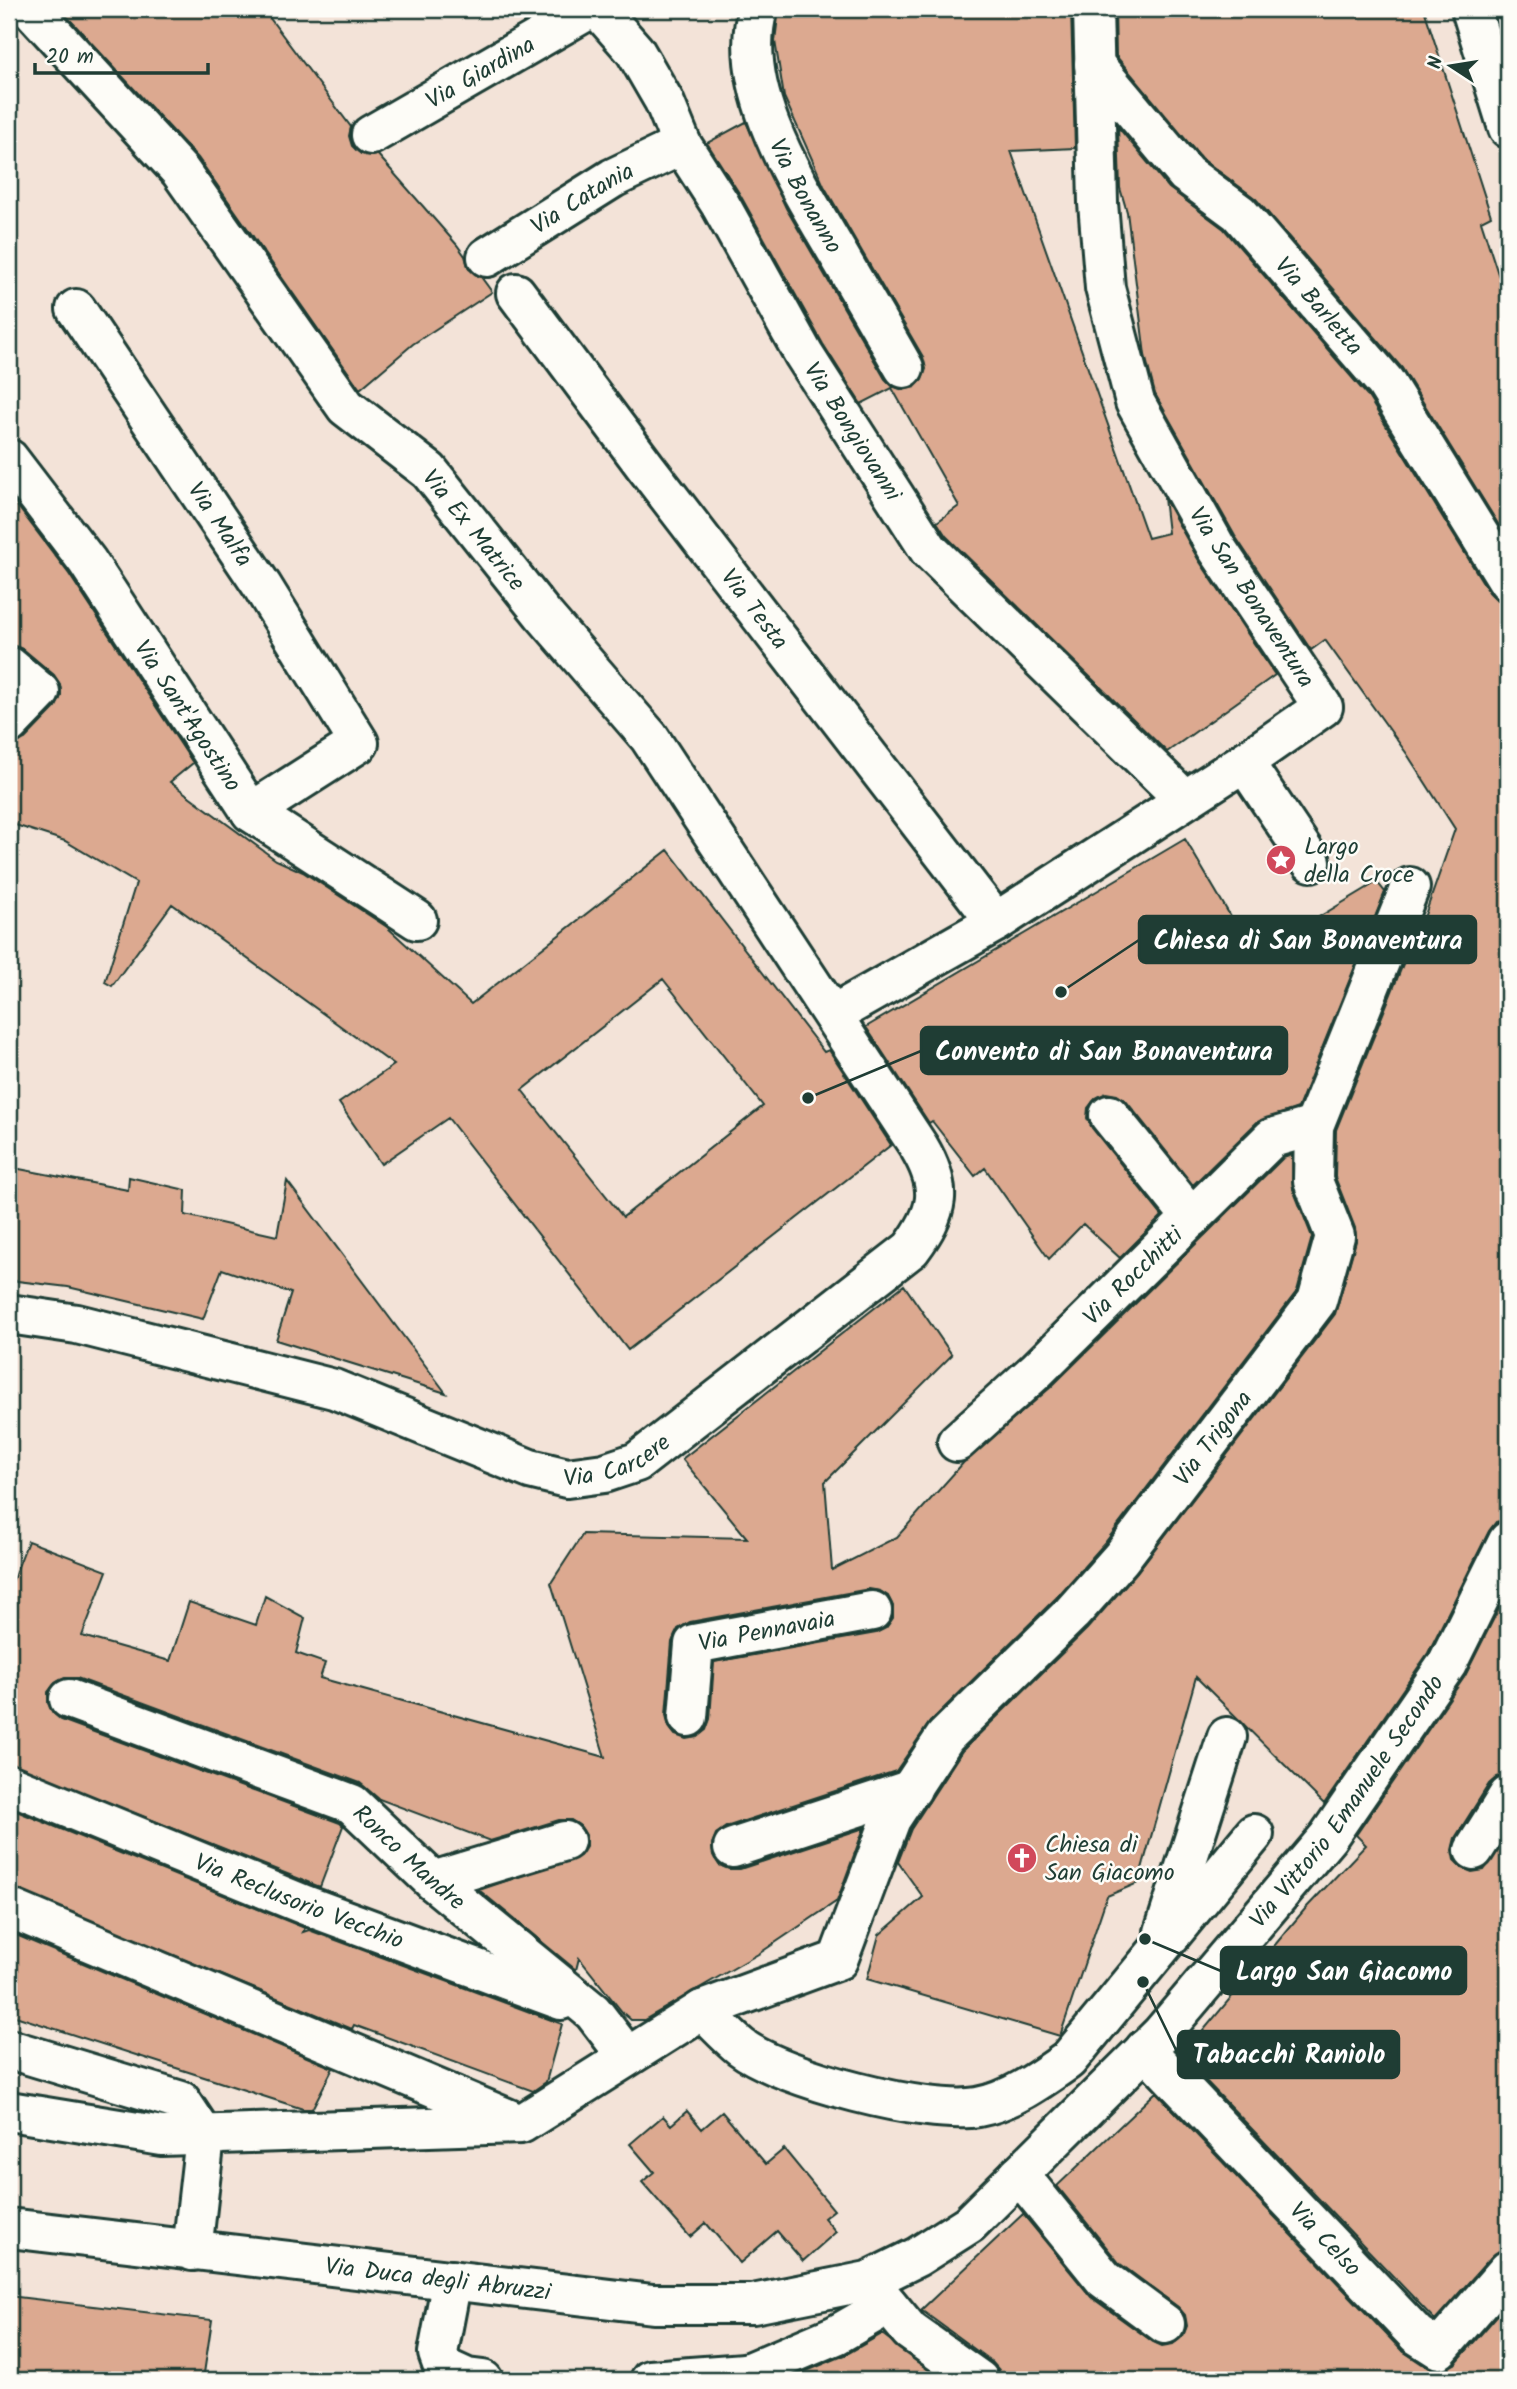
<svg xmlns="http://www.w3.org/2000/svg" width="1517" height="2389" viewBox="0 0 1517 2389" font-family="Kalam,sans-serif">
<rect width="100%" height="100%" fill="#f3e3d8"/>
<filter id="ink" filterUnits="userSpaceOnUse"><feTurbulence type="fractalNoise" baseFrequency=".0143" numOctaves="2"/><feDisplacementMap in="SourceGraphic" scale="14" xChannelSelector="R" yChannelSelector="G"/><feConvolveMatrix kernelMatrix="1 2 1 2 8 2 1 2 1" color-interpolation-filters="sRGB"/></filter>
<g filter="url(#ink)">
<!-- building -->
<path fill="#dca990" stroke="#1f3d34" stroke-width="2" fill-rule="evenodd" d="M 60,9 L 263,9 L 351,127 L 349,136 L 352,146 L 361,154 L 378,155 L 457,245 L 465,256 L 469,269 L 481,277 L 492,292 L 413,344 L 360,389 L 198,158 Z
M 779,9 L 1071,9 L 1075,148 L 1011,151 L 1148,538 L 1168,533 L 1164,498 L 1198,559 L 1275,675 L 1167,752 L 946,536 L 937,522 L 959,506 L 892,388 L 861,404 L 823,344 L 739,193 L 707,143 L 746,122 L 786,208 L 885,379 L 892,386 L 903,390 L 915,387 L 922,380 L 926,369 L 923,357 L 824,186 L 784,97 L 775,41 Z
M 1115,9 L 1424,9 L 1491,216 L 1481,221 L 1508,305 L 1508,540 L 1402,368 L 1256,199 L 1201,158 L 1116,56 Z
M 1118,127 L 1169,188 L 1224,229 L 1367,395 L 1489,592 L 1497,600 L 1508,603 L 1508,1519 L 1496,1522 L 1489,1531 L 1428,1653 L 1324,1804 L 1196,1677 L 1138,1883 L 1107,1896 L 1060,2036 L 867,1979 L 879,1935 L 923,1897 L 898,1862 L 911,1829 L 962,1751 L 1087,1629 L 1137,1572 L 1335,1314 L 1356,1241 L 1355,1228 L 1335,1177 L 1336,1130 L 1416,932 L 1418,935 L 1455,829 L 1407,754 L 1325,640 L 1311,650 L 1235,536 L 1155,394 L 1145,355 L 1127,212 L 1120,188 Z
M 9,495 L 69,574 L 193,763 L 170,782 L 276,860 L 303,872 L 387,927 L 471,1004 L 668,850 L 824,1052 L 829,1050 L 891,1145 L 628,1350 L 448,1118 L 381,1164 L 339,1103 L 394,1065 L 172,904 L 112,986 L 105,982 L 136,883 L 65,841 L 9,823 L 9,745 L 25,739 L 56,707 L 61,696 L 60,684 L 54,675 L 23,649 L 9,645 ZM 663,979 L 763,1106 L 623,1217 L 522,1090 Z
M 1185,839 L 1254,956 L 1377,882 L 1385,892 L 1298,1108 L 1257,1122 L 1193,1185 L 1126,1101 L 1117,1095 L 1106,1093 L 1096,1098 L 1088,1108 L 1087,1118 L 1092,1128 L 1162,1216 L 1120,1258 L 1083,1224 L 1049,1259 L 985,1168 L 975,1176 L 932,1121 L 929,1123 L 866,1027 Z
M 1292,1155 L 1293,1189 L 1312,1237 L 1297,1291 L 1104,1544 L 1056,1598 L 930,1722 L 896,1771 L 726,1827 L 716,1834 L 712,1844 L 713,1855 L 719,1865 L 729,1869 L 740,1869 L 864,1828 L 837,1901 L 760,1953 L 644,2020 L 631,2020 L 623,2013 L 579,1958 L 576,1970 L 479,1890 L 580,1856 L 586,1847 L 586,1835 L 580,1826 L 571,1820 L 559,1820 L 490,1841 L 379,1799 L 360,1783 L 77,1678 L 65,1678 L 55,1683 L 48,1692 L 48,1703 L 53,1713 L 61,1720 L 340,1823 L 343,1826 L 320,1887 L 9,1763 L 9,1590 L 28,1541 L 107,1571 L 82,1636 L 170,1661 L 189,1602 L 256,1625 L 265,1596 L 305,1618 L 296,1653 L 325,1663 L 320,1678 L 605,1757 L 551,1583 L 583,1534 L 747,1538 L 682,1459 L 904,1285 L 952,1355 L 825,1482 L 832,1570 L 897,1537 L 964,1462 L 1051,1387 L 1283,1158 ZM 869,1589 L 880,1591 L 888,1596 L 893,1606 L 893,1618 L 886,1628 L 876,1633 L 714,1662 L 710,1719 L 706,1730 L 697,1737 L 686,1739 L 675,1735 L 669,1727 L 666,1715 L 672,1642 L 678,1629 L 690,1622 Z
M 9,1167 L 128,1190 L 129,1177 L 186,1190 L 185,1215 L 277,1236 L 287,1181 L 446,1393 L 276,1340 L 291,1293 L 222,1269 L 203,1319 L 68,1287 L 9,1280 Z
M 1508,1590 L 1508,1774 L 1497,1777 L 1489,1784 L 1455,1838 L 1452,1850 L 1454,1860 L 1462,1868 L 1472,1872 L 1484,1870 L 1508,1837 L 1508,2249 L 1492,2256 L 1435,2320 L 1182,2056 L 1305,1909 L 1366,1845 L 1356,1835 L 1465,1676 Z
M 9,1808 L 305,1928 L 303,1932 L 309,1930 L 562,2024 L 546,2082 L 533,2091 L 354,2025 L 352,2029 L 9,1887 Z
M 9,1932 L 333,2068 L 312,2109 L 303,2109 L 9,2014 Z
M 1156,2092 L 1401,2350 L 1427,2367 L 1438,2371 L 1455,2364 L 1508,2303 L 1508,2380 L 1001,2380 L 999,2370 L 992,2362 L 921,2310 L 1023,2214 L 1091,2297 L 1153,2342 L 1162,2346 L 1173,2344 L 1183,2336 L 1187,2326 L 1185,2315 L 1178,2307 L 1119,2263 L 1057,2186 Z
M 687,2111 L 702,2129 L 722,2112 L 766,2164 L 784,2149 L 834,2210 L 824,2218 L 836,2232 L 803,2261 L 777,2231 L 740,2263 L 706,2223 L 690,2237 L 642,2182 L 654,2172 L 630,2144 L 663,2116 L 671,2125 Z
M 9,2296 L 212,2320 L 203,2380 L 9,2380 Z
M 882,2334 L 942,2380 L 785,2380 L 845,2355 Z"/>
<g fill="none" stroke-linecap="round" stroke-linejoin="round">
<!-- minor casing -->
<g stroke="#1f3d34" stroke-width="44">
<g id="minor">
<path id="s1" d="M 598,9 L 635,51 L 664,101 L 682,145 L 720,204 L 804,355 L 929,550 L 1184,799"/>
<path id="s2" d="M 758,9 C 735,89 798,185 837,252 C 859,290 882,329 904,368"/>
<path d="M 1471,9 L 1508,128"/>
<path id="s3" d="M 1094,64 L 1186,174 L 1239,213 L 1385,382 L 1508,581"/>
<path id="s4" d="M 371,135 L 590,9"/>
<path id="s5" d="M 487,257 L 613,178 L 682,145"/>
<path id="s6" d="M 516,293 L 645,466 L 996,922"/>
<path id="s7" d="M 76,309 L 262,586 L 359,743 L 251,812"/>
<path id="s8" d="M 9,459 L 87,561 L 251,812 L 417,920"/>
<path d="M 9,666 L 40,692 L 9,724"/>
<path d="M 1244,762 L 1311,862"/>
<path d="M 834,1014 L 996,922 L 1244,762 L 1323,707 L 1216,547 L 1135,402 L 1105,288 L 1098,203 L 1093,9"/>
<path d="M 1109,1115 L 1192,1218"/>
<path id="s9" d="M 9,1314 L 77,1324 L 334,1389 L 530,1469 L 567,1478 L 604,1473 L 637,1462 L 911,1249 C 939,1211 944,1189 919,1147 L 649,737 L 542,613 L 429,471 L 346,407 L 180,171 L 31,9"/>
<path id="s10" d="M 957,1442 L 1036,1371 L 1272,1138 L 1314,1126"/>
<path id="s11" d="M 69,1699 L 352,1804 L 433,1881 L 593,2012 L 626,2055"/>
<path id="s12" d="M 688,1717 L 694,1644 L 872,1611"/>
<path id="s13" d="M 9,1784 L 305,1905 L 561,2000"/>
<path d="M 733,1848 L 912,1789"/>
<path d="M 1474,1850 L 1508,1796"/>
<path d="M 433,1881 L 565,1841"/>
<path d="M 9,1908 L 509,2119"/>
<path d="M 1164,1932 L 1227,1737"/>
<path d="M 702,2010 C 715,2022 727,2036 741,2047 C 782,2078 927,2116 978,2107 C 1011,2101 1041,2079 1068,2060 L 1254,1834"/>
<path d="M 9,2049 L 181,2101 L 205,2137 L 192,2251"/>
<path id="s14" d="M 1145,2049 L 1417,2335 L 1439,2349 L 1508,2270"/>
<path id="s15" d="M 9,2111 L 162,2136 L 521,2124 L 702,2010 L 838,1960 L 891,1819 L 945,1737 L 1072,1613 L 1121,1558 L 1317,1301 L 1335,1236 L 1313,1181 L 1314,1126 L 1410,887"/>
<path d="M 1019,2174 L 1104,2279 L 1165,2324"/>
<path id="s16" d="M 9,2228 L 653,2304 L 753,2304 L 868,2281 L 917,2257 L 969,2224 L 1161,2034 L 1328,1837 L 1447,1664 L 1508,1541"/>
<path d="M 452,2280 L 438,2353 L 443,2367 L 467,2378 L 483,2380"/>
<path d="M 872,2285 L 910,2331 L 979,2380"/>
<path d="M 650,2380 L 745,2373"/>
<path d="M 730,2380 L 836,2335 L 888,2305"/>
</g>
</g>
<!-- minor -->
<use href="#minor" stroke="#fdfcf7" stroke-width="38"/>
</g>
</g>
<!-- icons -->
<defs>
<g id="sight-disc" transform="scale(1.575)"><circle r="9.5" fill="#d1495b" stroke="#fdfcf7"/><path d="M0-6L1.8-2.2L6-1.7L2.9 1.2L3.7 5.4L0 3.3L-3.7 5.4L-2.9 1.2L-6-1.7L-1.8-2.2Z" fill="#fff"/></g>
<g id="church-disc" transform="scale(1.575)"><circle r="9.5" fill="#d1495b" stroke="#fdfcf7"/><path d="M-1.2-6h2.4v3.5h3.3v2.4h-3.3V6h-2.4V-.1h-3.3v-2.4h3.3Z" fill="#fff"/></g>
</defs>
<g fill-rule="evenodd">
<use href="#sight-disc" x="1281" y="860"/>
<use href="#church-disc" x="1022" y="1858"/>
</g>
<g text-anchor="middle" stroke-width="5" stroke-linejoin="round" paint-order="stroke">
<!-- street labels -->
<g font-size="24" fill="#1f3d34" stroke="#fdfcf7">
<text dy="8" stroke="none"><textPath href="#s4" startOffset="126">Via Giardina</textPath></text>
<text dy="8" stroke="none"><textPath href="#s2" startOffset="198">Via Bonanno</textPath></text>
<text dy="8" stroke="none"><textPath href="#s5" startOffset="112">Via Catania</textPath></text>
<text dy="8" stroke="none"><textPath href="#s3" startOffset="332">Via Barletta</textPath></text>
<text dy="8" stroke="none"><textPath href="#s1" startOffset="495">Via Bongiovanni</textPath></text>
<text dy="8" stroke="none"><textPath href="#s7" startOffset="259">Via Malfa</textPath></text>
<text transform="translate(474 530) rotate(51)" y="8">Via Ex Matrice</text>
<text transform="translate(1252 597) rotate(57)" y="8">Via San Bonaventura</text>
<text dy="8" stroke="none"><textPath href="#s6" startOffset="396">Via Testa</textPath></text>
<text dy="8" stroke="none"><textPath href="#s8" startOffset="313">Via Sant'Agostino</textPath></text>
<text dy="8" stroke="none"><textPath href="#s10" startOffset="242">Via Rocchitti</textPath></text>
<text dy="8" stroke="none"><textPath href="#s15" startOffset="1524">Via Trigona</textPath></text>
<text dy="8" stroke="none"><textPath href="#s9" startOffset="637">Via Carcere</textPath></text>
<text dy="8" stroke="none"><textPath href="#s12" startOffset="147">Via Pennavaia</textPath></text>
<text dy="8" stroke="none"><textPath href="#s16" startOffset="1550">Via Vittorio Emanuele Secondo</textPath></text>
<text dy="8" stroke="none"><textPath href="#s11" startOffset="380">Ronco Mandre</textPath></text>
<text dy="8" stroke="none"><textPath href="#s13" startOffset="313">Via Reclusorio Vecchio</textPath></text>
<text dy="8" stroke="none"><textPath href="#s14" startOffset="262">Via Celso</textPath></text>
<text dy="8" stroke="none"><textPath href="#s16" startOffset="432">Via Duca degli Abruzzi</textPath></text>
</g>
<!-- poi labels -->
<g font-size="24" fill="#1f3d34" stroke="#fdfcf7" text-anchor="start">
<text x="1304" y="854">Largo<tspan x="1304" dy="28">della Croce</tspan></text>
<text x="1045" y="1852">Chiesa di<tspan x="1045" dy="28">San Giacomo</tspan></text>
</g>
</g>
<!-- callouts -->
<path fill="none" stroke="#1f3d34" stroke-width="2.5" d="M1061 992L1139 940M808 1098L921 1051M1145 1939L1221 1971M1143 1982L1178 2054"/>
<g fill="#1f3d34" stroke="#fdfcf7" stroke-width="2.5">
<circle cx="1061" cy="992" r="7"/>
<circle cx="808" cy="1098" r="7"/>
<circle cx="1145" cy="1939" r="7"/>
<circle cx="1143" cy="1982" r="7"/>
</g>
<g fill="#1f3d34" stroke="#1f3d34" stroke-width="2.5">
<rect x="1139" y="916" width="337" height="47" rx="7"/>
<rect x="921" y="1027" width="366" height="47" rx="7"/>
<rect x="1221" y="1947" width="245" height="47" rx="7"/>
<rect x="1178" y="2031" width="221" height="47" rx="7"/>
</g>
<g font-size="26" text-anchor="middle" font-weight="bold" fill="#fff">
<text x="1308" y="949">Chiesa di San Bonaventura</text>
<text x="1104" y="1060">Convento di San Bonaventura</text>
<text x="1344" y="1980">Largo San Giacomo</text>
<text x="1289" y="2063">Tabacchi Raniolo</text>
</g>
<!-- margin -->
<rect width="1517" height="2389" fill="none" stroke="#fdfcf7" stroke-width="35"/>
<rect x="18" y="18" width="1482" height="2354" fill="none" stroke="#1f3d34" stroke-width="2.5" filter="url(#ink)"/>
<!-- north arrow -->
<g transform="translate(1451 66) rotate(282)" stroke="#fdfcf7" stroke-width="5" paint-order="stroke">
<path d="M0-5L12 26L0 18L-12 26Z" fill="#1f3d34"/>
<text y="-10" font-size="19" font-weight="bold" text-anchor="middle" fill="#1f3d34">N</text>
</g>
<!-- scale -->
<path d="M35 63v10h173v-10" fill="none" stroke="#1f3d34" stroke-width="3.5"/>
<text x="46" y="63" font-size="21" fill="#1f3d34" stroke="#fdfcf7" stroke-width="5" paint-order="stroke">20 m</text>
</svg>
